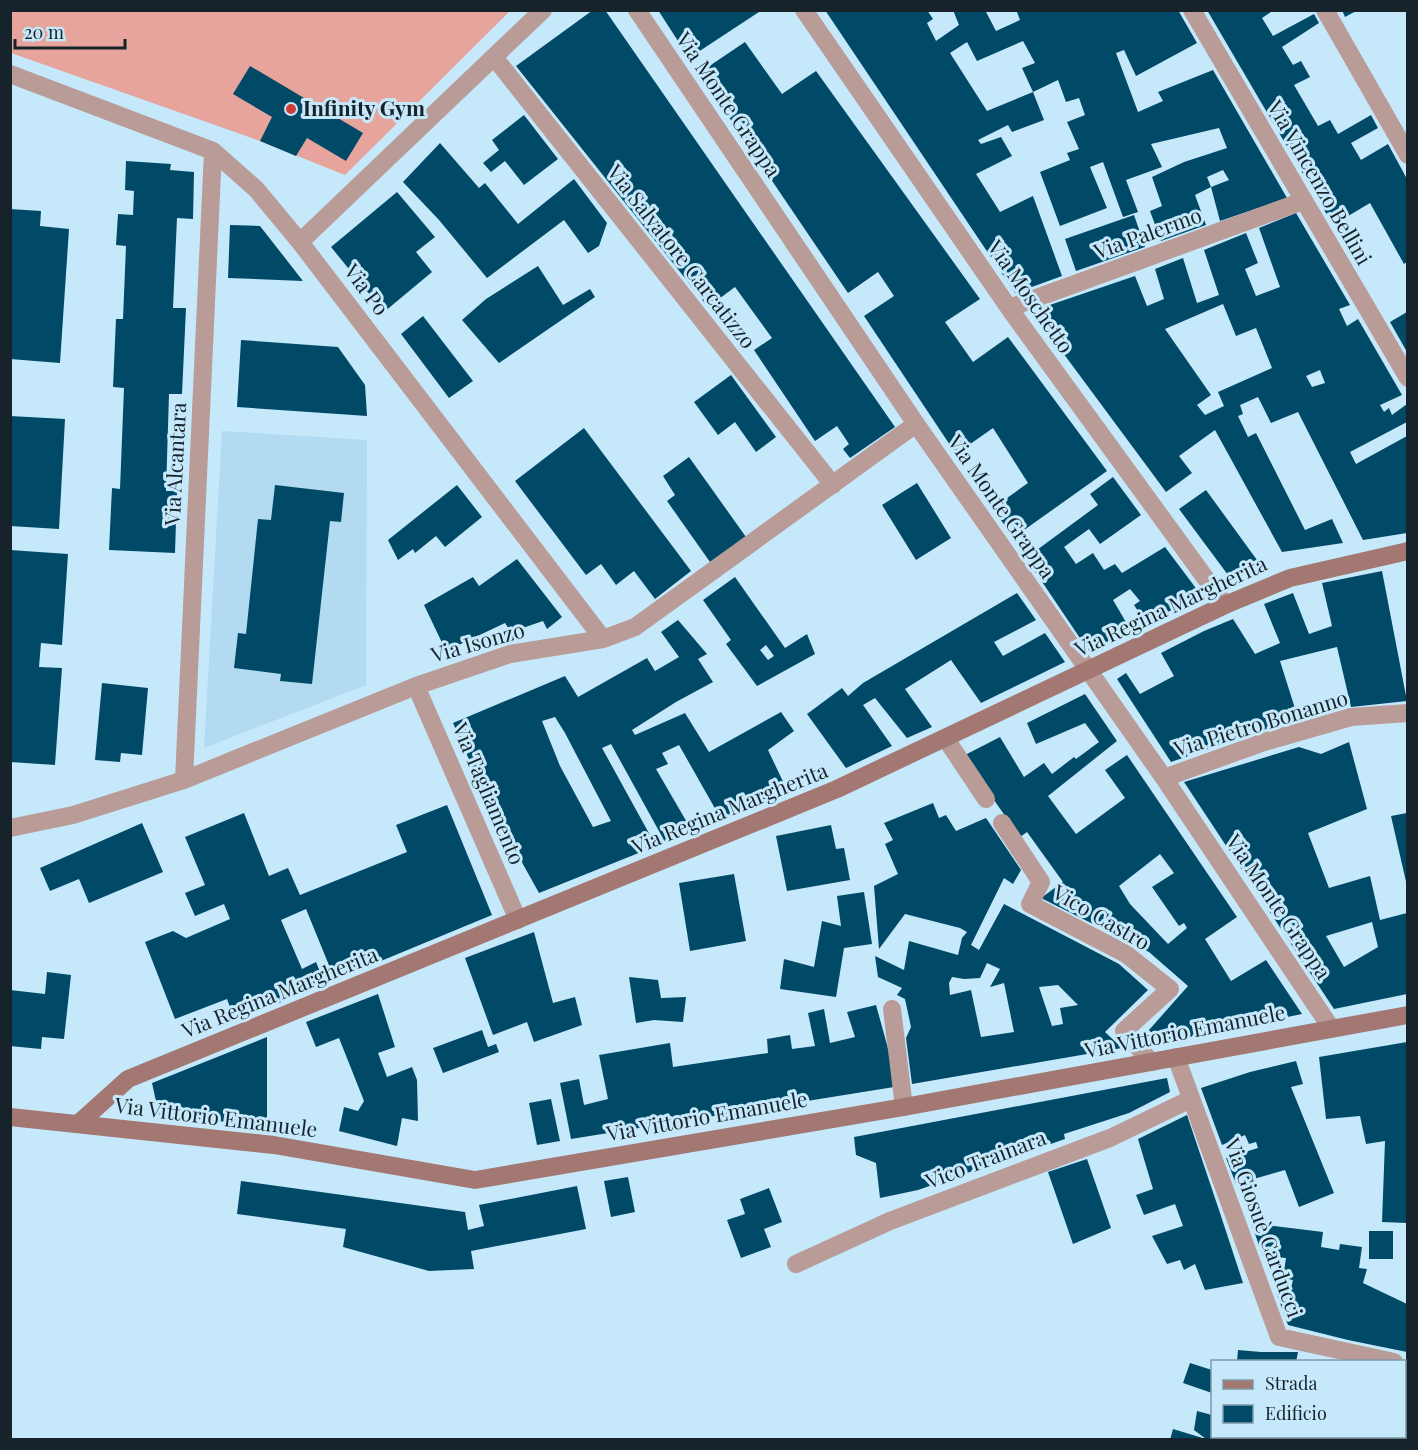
<svg xmlns="http://www.w3.org/2000/svg" width="1418" height="1450" viewBox="0 0 1418 1450" font-family="'Playfair Display',serif">
<rect width="100%" height="100%" fill="#c6e8fb"/>
<!-- built -->
<path fill="#b2daf1" d="M 222,431 L 367,440 L 366,685 L 204,748 Z"/>
<!-- garden -->
<path fill="#e7a49c" d="M 11,11 L 510,11 L 345,175 L 260,141 L 11,53 Z"/>
<!-- building -->
<path fill="#004a68" fill-rule="evenodd" d="M 593,10 L 605,10 L 895,427 L 850,458 L 843,449 L 849,444 L 837,426 L 815,441 L 754,350 L 772,338 L 735,287 L 708,307 L 516,66 Z
M 658,10 L 762,10 L 689,58 Z
M 825,10 L 927,10 L 933,19 L 927,23 L 936,41 L 959,25 L 953,10 L 985,10 L 996,31 L 1020,20 L 1017,12 L 1021,10 L 1178,10 L 1197,43 L 1136,76 L 1124,50 L 1116,53 L 1138,112 L 1163,101 L 1158,92 L 1213,70 L 1287,198 L 1220,221 L 1211,187 L 1229,180 L 1223,170 L 1207,177 L 1211,187 L 1195,195 L 1206,225 L 1161,241 L 1150,211 L 1162,206 L 1152,177 L 1184,162 L 1227,148 L 1219,128 L 1151,144 L 1162,167 L 1126,180 L 1138,212 L 1123,217 L 1103,162 L 1090,167 L 1107,208 L 1060,226 L 1040,172 L 1070,160 L 1067,153 L 1079,149 L 1067,122 L 1085,115 L 1079,98 L 1066,102 L 1058,80 L 1033,92 L 1022,68 L 1035,63 L 1023,41 L 977,61 L 967,42 L 950,53 L 987,111 L 1033,92 L 1044,120 L 1012,132 L 1008,125 L 978,140 L 981,144 L 1001,137 L 1012,156 L 976,174 L 1000,212 L 1033,196 L 1062,276 L 1015,293 Z
M 1207,10 L 1274,10 L 1262,18 L 1273,36 L 1314,14 L 1319,23 L 1282,47 L 1293,65 L 1301,61 L 1310,77 L 1294,85 L 1318,126 L 1330,120 L 1338,134 L 1371,115 L 1378,128 L 1351,143 L 1361,160 L 1388,144 L 1407,179 L 1407,262 L 1404,264 L 1370,203 L 1333,225 Z
M 1342,10 L 1358,10 L 1345,17 Z
M 745,42 L 782,94 L 816,71 L 980,299 L 945,322 L 973,362 L 1008,337 L 1107,471 L 1013,538 L 993,508 L 1028,483 L 993,428 L 956,454 L 864,316 L 894,296 L 878,272 L 848,293 L 699,73 Z
M 250,66 L 363,133 L 346,161 L 307,138 L 296,156 L 260,141 L 272,117 L 233,94 Z
M 524,115 L 558,159 L 524,185 L 505,161 L 491,172 L 483,163 L 499,150 L 492,140 Z
M 440,143 L 479,188 L 485,183 L 518,224 L 574,179 L 607,223 L 599,246 L 588,253 L 564,220 L 487,278 L 439,220 L 403,182 Z
M 126,161 L 171,164 L 170,170 L 194,172 L 193,219 L 177,218 L 173,308 L 186,308 L 182,394 L 169,394 L 166,491 L 177,491 L 175,553 L 109,550 L 112,488 L 120,489 L 124,388 L 113,387 L 116,319 L 123,319 L 126,246 L 116,245 L 118,214 L 133,215 L 134,191 L 125,190 Z
M 397,192 L 435,237 L 416,252 L 432,272 L 384,312 L 331,247 Z
M 10,209 L 41,211 L 40,226 L 69,229 L 60,363 L 10,359 Z
M 1296,213 L 1350,305 L 1339,309 L 1347,326 L 1358,319 L 1402,395 L 1380,405 L 1384,412 L 1389,408 L 1392,415 L 1407,404 L 1407,422 L 1350,452 L 1356,464 L 1407,436 L 1407,533 L 1363,540 L 1298,412 L 1271,423 L 1258,397 L 1240,405 L 1243,414 L 1238,416 L 1248,437 L 1256,433 L 1305,530 L 1332,519 L 1343,543 L 1282,552 L 1215,430 L 1179,456 L 1192,473 L 1166,492 L 1032,311 L 1135,276 L 1147,306 L 1164,299 L 1155,269 L 1183,258 L 1197,303 L 1219,295 L 1204,250 L 1246,233 L 1258,263 L 1245,269 L 1256,296 L 1280,287 L 1259,228 ZM 1223,304 L 1236,336 L 1256,328 L 1272,368 L 1218,392 L 1224,406 L 1205,415 L 1197,405 L 1211,395 L 1165,329 ZM 1320,370 L 1325,383 L 1312,387 L 1306,376 Z
M 1134,215 L 1145,247 L 1076,271 L 1065,239 Z
M 230,225 L 260,226 L 303,281 L 228,278 Z
M 538,266 L 563,305 L 590,289 L 595,297 L 499,363 L 462,320 L 486,299 Z
M 1407,312 L 1407,352 L 1390,322 Z
M 423,316 L 473,381 L 449,398 L 401,334 Z
M 241,340 L 338,347 L 365,385 L 367,416 L 237,407 Z
M 731,375 L 776,437 L 756,452 L 735,422 L 718,435 L 694,402 Z
M 10,416 L 65,419 L 59,529 L 10,526 Z
M 584,428 L 691,571 L 655,599 L 634,571 L 616,585 L 601,564 L 586,575 L 515,481 Z
M 689,457 L 746,537 L 710,562 L 667,501 L 675,495 L 663,476 Z
M 1113,477 L 1141,515 L 1100,544 L 1089,529 L 1064,547 L 1076,564 L 1093,553 L 1104,570 L 1115,564 L 1122,573 L 1165,547 L 1201,595 L 1146,623 L 1134,605 L 1140,601 L 1130,589 L 1113,600 L 1130,629 L 1090,653 L 1026,558 L 1098,505 L 1090,494 Z
M 917,483 L 951,538 L 916,560 L 882,505 Z
M 275,485 L 344,493 L 341,522 L 330,521 L 312,684 L 280,681 L 281,674 L 234,668 L 238,633 L 246,634 L 258,519 L 271,520 Z
M 457,485 L 482,517 L 445,547 L 436,536 L 415,553 L 413,549 L 398,560 L 388,540 Z
M 1206,490 L 1257,560 L 1228,575 L 1179,509 Z
M 10,550 L 68,554 L 62,645 L 41,643 L 39,667 L 62,668 L 55,765 L 10,762 Z
M 517,559 L 562,617 L 547,629 L 543,621 L 511,632 L 505,623 L 446,651 L 424,605 L 473,577 L 479,586 Z
M 1382,571 L 1407,701 L 1351,707 L 1337,647 L 1280,661 L 1298,718 L 1171,762 L 1117,679 L 1126,673 L 1140,694 L 1174,676 L 1161,653 L 1204,631 L 1233,619 L 1255,654 L 1280,643 L 1264,604 L 1293,593 L 1309,634 L 1332,626 L 1322,583 Z
M 735,577 L 785,648 L 807,634 L 815,654 L 757,686 L 726,644 L 731,640 L 703,600 ZM 766,645 L 774,656 L 768,660 L 760,650 Z
M 1017,593 L 1036,620 L 994,642 L 1003,656 L 1045,633 L 1065,662 L 981,703 L 951,660 L 905,689 L 932,727 L 907,738 L 875,698 L 863,705 L 892,746 L 846,768 L 807,714 L 842,688 L 848,696 L 863,683 Z
M 678,620 L 707,654 L 698,659 L 713,682 L 676,702 L 632,730 L 635,735 L 685,713 L 709,752 L 781,712 L 794,731 L 768,750 L 788,792 L 721,819 L 679,745 L 662,753 L 668,764 L 656,769 L 692,831 L 665,842 L 611,744 L 602,748 L 656,846 L 539,893 L 485,796 L 453,723 L 565,676 L 578,697 L 647,658 L 655,671 L 679,657 L 661,632 ZM 555,717 L 565,733 L 611,821 L 593,827 L 560,766 L 542,721 Z
M 102,683 L 148,688 L 142,755 L 121,753 L 120,762 L 95,760 Z
M 1085,694 L 1117,741 L 1048,796 L 1076,834 L 1125,798 L 1105,770 L 1127,755 L 1237,917 L 1205,939 L 1231,981 L 1266,960 L 1302,1014 L 1160,1043 L 1149,1030 L 1188,986 L 1149,952 L 1041,898 L 1063,882 L 1027,832 L 1020,837 L 963,756 L 1000,737 L 1024,777 L 1044,763 L 1052,774 L 1074,757 L 1076,759 L 1099,742 L 1085,723 L 1036,744 L 1027,723 ZM 1160,854 L 1174,873 L 1152,887 L 1179,926 L 1184,923 L 1187,928 L 1168,944 L 1130,904 L 1119,886 Z
M 1349,742 L 1367,809 L 1308,833 L 1329,888 L 1370,876 L 1380,920 L 1407,913 L 1407,994 L 1334,1009 L 1184,782 L 1299,747 L 1321,754 ZM 1372,922 L 1378,947 L 1344,967 L 1326,936 Z
M 933,803 L 939,818 L 946,815 L 956,831 L 986,818 L 1021,870 L 1013,884 L 1004,878 L 971,945 L 979,950 L 1004,904 L 1119,964 L 1148,990 L 1105,1032 L 1122,1048 L 912,1084 L 906,1038 L 911,1027 L 905,999 L 897,995 L 902,988 L 878,977 L 875,956 L 904,970 L 909,941 L 958,955 L 962,938 L 967,932 L 960,928 L 905,914 L 879,949 L 874,886 L 898,874 L 885,844 L 893,840 L 884,823 ZM 987,963 L 1000,969 L 990,987 L 1004,983 L 1014,1032 L 981,1037 L 971,990 L 950,995 L 949,983 L 952,977 L 964,979 L 980,978 ZM 1058,985 L 1078,1005 L 1060,1008 L 1063,1024 L 1052,1026 L 1039,987 Z
M 447,805 L 492,915 L 335,980 L 306,909 L 281,920 L 302,969 L 316,962 L 325,984 L 235,1021 L 227,999 L 175,1019 L 145,942 L 173,931 L 186,938 L 230,919 L 224,904 L 195,916 L 185,893 L 205,885 L 185,837 L 244,813 L 269,876 L 288,868 L 300,895 L 407,852 L 396,825 Z
M 1407,813 L 1407,886 L 1391,816 Z
M 142,823 L 163,872 L 89,903 L 79,879 L 50,891 L 40,868 Z
M 831,825 L 836,849 L 844,848 L 850,880 L 787,891 L 776,836 Z
M 734,874 L 746,941 L 690,951 L 679,883 Z
M 864,892 L 872,944 L 844,948 L 836,997 L 780,989 L 784,959 L 814,967 L 822,921 L 841,926 L 837,896 Z
M 534,932 L 553,1003 L 575,997 L 582,1025 L 534,1042 L 527,1022 L 493,1035 L 465,958 Z
M 47,972 L 71,975 L 64,1039 L 42,1037 L 41,1049 L 10,1046 L 10,990 L 45,994 Z
M 629,977 L 658,980 L 661,998 L 686,997 L 683,1022 L 654,1020 L 636,1023 Z
M 378,994 L 395,1047 L 378,1053 L 387,1077 L 412,1067 L 417,1080 L 418,1121 L 402,1118 L 397,1146 L 339,1131 L 344,1107 L 358,1111 L 364,1101 L 339,1038 L 316,1047 L 306,1022 Z
M 876,1005 L 889,1052 L 894,1087 L 571,1139 L 560,1083 L 579,1079 L 584,1105 L 608,1099 L 599,1055 L 670,1043 L 673,1067 L 768,1053 L 767,1039 L 790,1035 L 792,1049 L 815,1046 L 808,1013 L 824,1009 L 830,1043 L 855,1037 L 847,1012 Z
M 482,1030 L 488,1047 L 496,1044 L 499,1052 L 443,1073 L 433,1048 Z
M 267,1037 L 267,1126 L 159,1115 L 152,1083 Z
M 1407,1042 L 1407,1223 L 1382,1222 L 1385,1141 L 1366,1144 L 1360,1116 L 1326,1119 L 1319,1057 Z
M 1296,1061 L 1303,1084 L 1291,1087 L 1334,1193 L 1299,1207 L 1285,1170 L 1236,1184 L 1226,1158 L 1258,1148 L 1256,1142 L 1249,1144 L 1245,1135 L 1222,1145 L 1201,1088 L 1250,1072 Z
M 1167,1078 L 1170,1092 L 1129,1113 L 1064,1134 L 1065,1139 L 918,1190 L 880,1198 L 876,1163 L 856,1155 L 854,1137 Z
M 551,1099 L 560,1141 L 537,1145 L 529,1103 Z
M 1187,1115 L 1220,1213 L 1243,1283 L 1205,1290 L 1195,1264 L 1184,1270 L 1180,1260 L 1167,1264 L 1152,1236 L 1183,1226 L 1175,1204 L 1144,1215 L 1136,1195 L 1153,1189 L 1138,1139 Z
M 1087,1159 L 1111,1228 L 1073,1244 L 1048,1172 Z
M 628,1177 L 635,1212 L 611,1217 L 604,1181 Z
M 241,1181 L 465,1212 L 468,1230 L 484,1226 L 479,1205 L 577,1186 L 586,1229 L 471,1251 L 474,1269 L 429,1271 L 343,1247 L 346,1229 L 237,1214 Z
M 769,1188 L 782,1222 L 764,1229 L 771,1247 L 741,1258 L 727,1220 L 745,1214 L 740,1199 Z
M 1251,1223 L 1323,1232 L 1321,1247 L 1339,1250 L 1340,1244 L 1362,1247 L 1359,1268 L 1367,1269 L 1363,1283 L 1407,1304 L 1407,1352 L 1348,1340 L 1288,1325 L 1275,1289 L 1290,1292 L 1293,1280 L 1283,1278 L 1286,1258 L 1263,1256 Z
M 1369,1231 L 1393,1231 L 1393,1259 L 1369,1259 Z
M 1238,1350 L 1261,1352 L 1298,1352 L 1296,1362 L 1237,1362 Z
M 1190,1363 L 1212,1370 L 1212,1393 L 1183,1383 Z
M 1407,1396 L 1407,1440 L 1387,1440 L 1388,1437 L 1404,1436 L 1404,1403 Z
M 1197,1411 L 1212,1415 L 1212,1437 L 1357,1437 L 1357,1440 L 1170,1440 L 1173,1429 L 1206,1439 L 1194,1430 Z"/>
<g fill="none" stroke-linecap="round" stroke-linejoin="round">
<!-- street -->
<path stroke="#b99b97" stroke-width="18" d="M 637,10 L 916,424 L 1164,778 L 1331,1028
M 804,10 L 1009,308 L 1225,605
M 1192,10 L 1408,378
M 1325,10 L 1408,155
M 494,57 L 833,485
M 10,74 L 213,151 L 256,189 L 300,242 L 603,639
M 300,242 L 543,10
M 1009,308 L 1303,201
M 416,686 L 518,920
M 946,739 L 986,799
M 1164,778 L 1264,742 L 1351,717 L 1408,713
M 184,780 L 213,151
M 1002,823 L 1041,882 L 1030,904 L 1126,954 L 1170,989 L 1124,1031 L 1151,1062
M 10,828 L 73,815 L 184,780 L 416,686 L 510,654 L 603,639 L 635,627 L 916,424
M 892,1009 L 904,1107
M 1176,1057 L 1279,1337 L 1394,1362
M 796,1264 L 890,1221 L 1110,1138 L 1191,1099"/>
<!-- secondary -->
<path stroke="#a37873" stroke-width="18" d="M 10,1117 L 274,1145 L 475,1180 L 904,1107 L 1408,1015
M 78,1124 L 128,1079 L 837,789 L 1225,605 L 1290,578 L 1408,551"/>
</g>
<!-- markers -->
<circle fill="#cc3f37" stroke="#c6e8fb" stroke-width="2" cx="291" cy="109" r="6"/>
<g text-anchor="middle" stroke-width="6" stroke-linejoin="round" paint-order="stroke">
<!-- street labels -->
<g font-size="21" fill="#17232a" stroke="#c6e8fb">
<text transform="translate(728 105) rotate(56)" y="7">Via Monte Grappa</text>
<text transform="translate(1319 183) rotate(60)" y="7">Via Vincenzo Bellini</text>
<text transform="translate(1148 234) rotate(-20)" y="7">Via Palermo</text>
<text transform="translate(681 257) rotate(52)" y="7">Via Salvatore Carcatizzo</text>
<text transform="translate(366 290) rotate(53)" y="7">Via Po</text>
<text transform="translate(1030 297) rotate(55)" y="7">Via Moschetto</text>
<text transform="translate(176 464) rotate(-87)" y="7">Via Alcantara</text>
<text transform="translate(1001 507) rotate(55)" y="7">Via Monte Grappa</text>
<text transform="translate(1171 607) rotate(-25)" y="7">Via Regina Margherita</text>
<text transform="translate(478 643) rotate(-16)" y="7">Via Isonzo</text>
<text transform="translate(1261 724) rotate(-17)" y="7">Via Pietro Bonanno</text>
<text transform="translate(488 794) rotate(67)" y="7">Via Tagliamento</text>
<text transform="translate(730 809) rotate(-22)" y="7">Via Regina Margherita</text>
<text transform="translate(1278 907) rotate(56)" y="7">Via Monte Grappa</text>
<text transform="translate(1101 918) rotate(30)" y="7">Vico Castro</text>
<text transform="translate(280 993) rotate(-22)" y="7">Via Regina Margherita</text>
<text transform="translate(1185 1032) rotate(-11)" y="7">Via Vittorio Emanuele</text>
<text transform="translate(707 1117) rotate(-10)" y="7">Via Vittorio Emanuele</text>
<text transform="translate(216 1118) rotate(7)" y="7">Via Vittorio Emanuele</text>
<text transform="translate(986 1160) rotate(-21)" y="7">Vico Trainara</text>
<text transform="translate(1263 1228) rotate(70)" y="7">Via Giosuè Carducci</text>
</g>
<!-- poi labels -->
<g font-size="21" font-weight="bold" fill="#17232a" stroke="#c6e8fb" text-anchor="start">
<text x="303" y="116">Infinity Gym</text>
</g>
</g>
<!-- border -->
<rect width="1418" height="1450" fill="none" stroke="#17232a" stroke-width="24"/>
<!-- legend -->
<rect x="1211" y="1360" width="195" height="78" fill="#c6e8fb" stroke="#8099a7" stroke-width="1.5"/>
<rect x="1223" y="1380" width="30" height="9" fill="#a37873" stroke="#8099a7" stroke-width="1.5"/>
<text x="1265" y="1390" font-size="18" fill="#17232a">Strada</text>
<rect x="1223" y="1405" width="30" height="18" fill="#004a68" stroke="#8099a7" stroke-width="1.5"/>
<text x="1265" y="1420" font-size="18" fill="#17232a">Edificio</text>
<!-- scale -->
<path d="M15 39v9h110v-9" fill="none" stroke="#17232a" stroke-width="3"/>
<text x="24" y="39" font-size="18" fill="#17232a" stroke="#c6e8fb" stroke-width="4.5" paint-order="stroke">20 m</text>
</svg>
